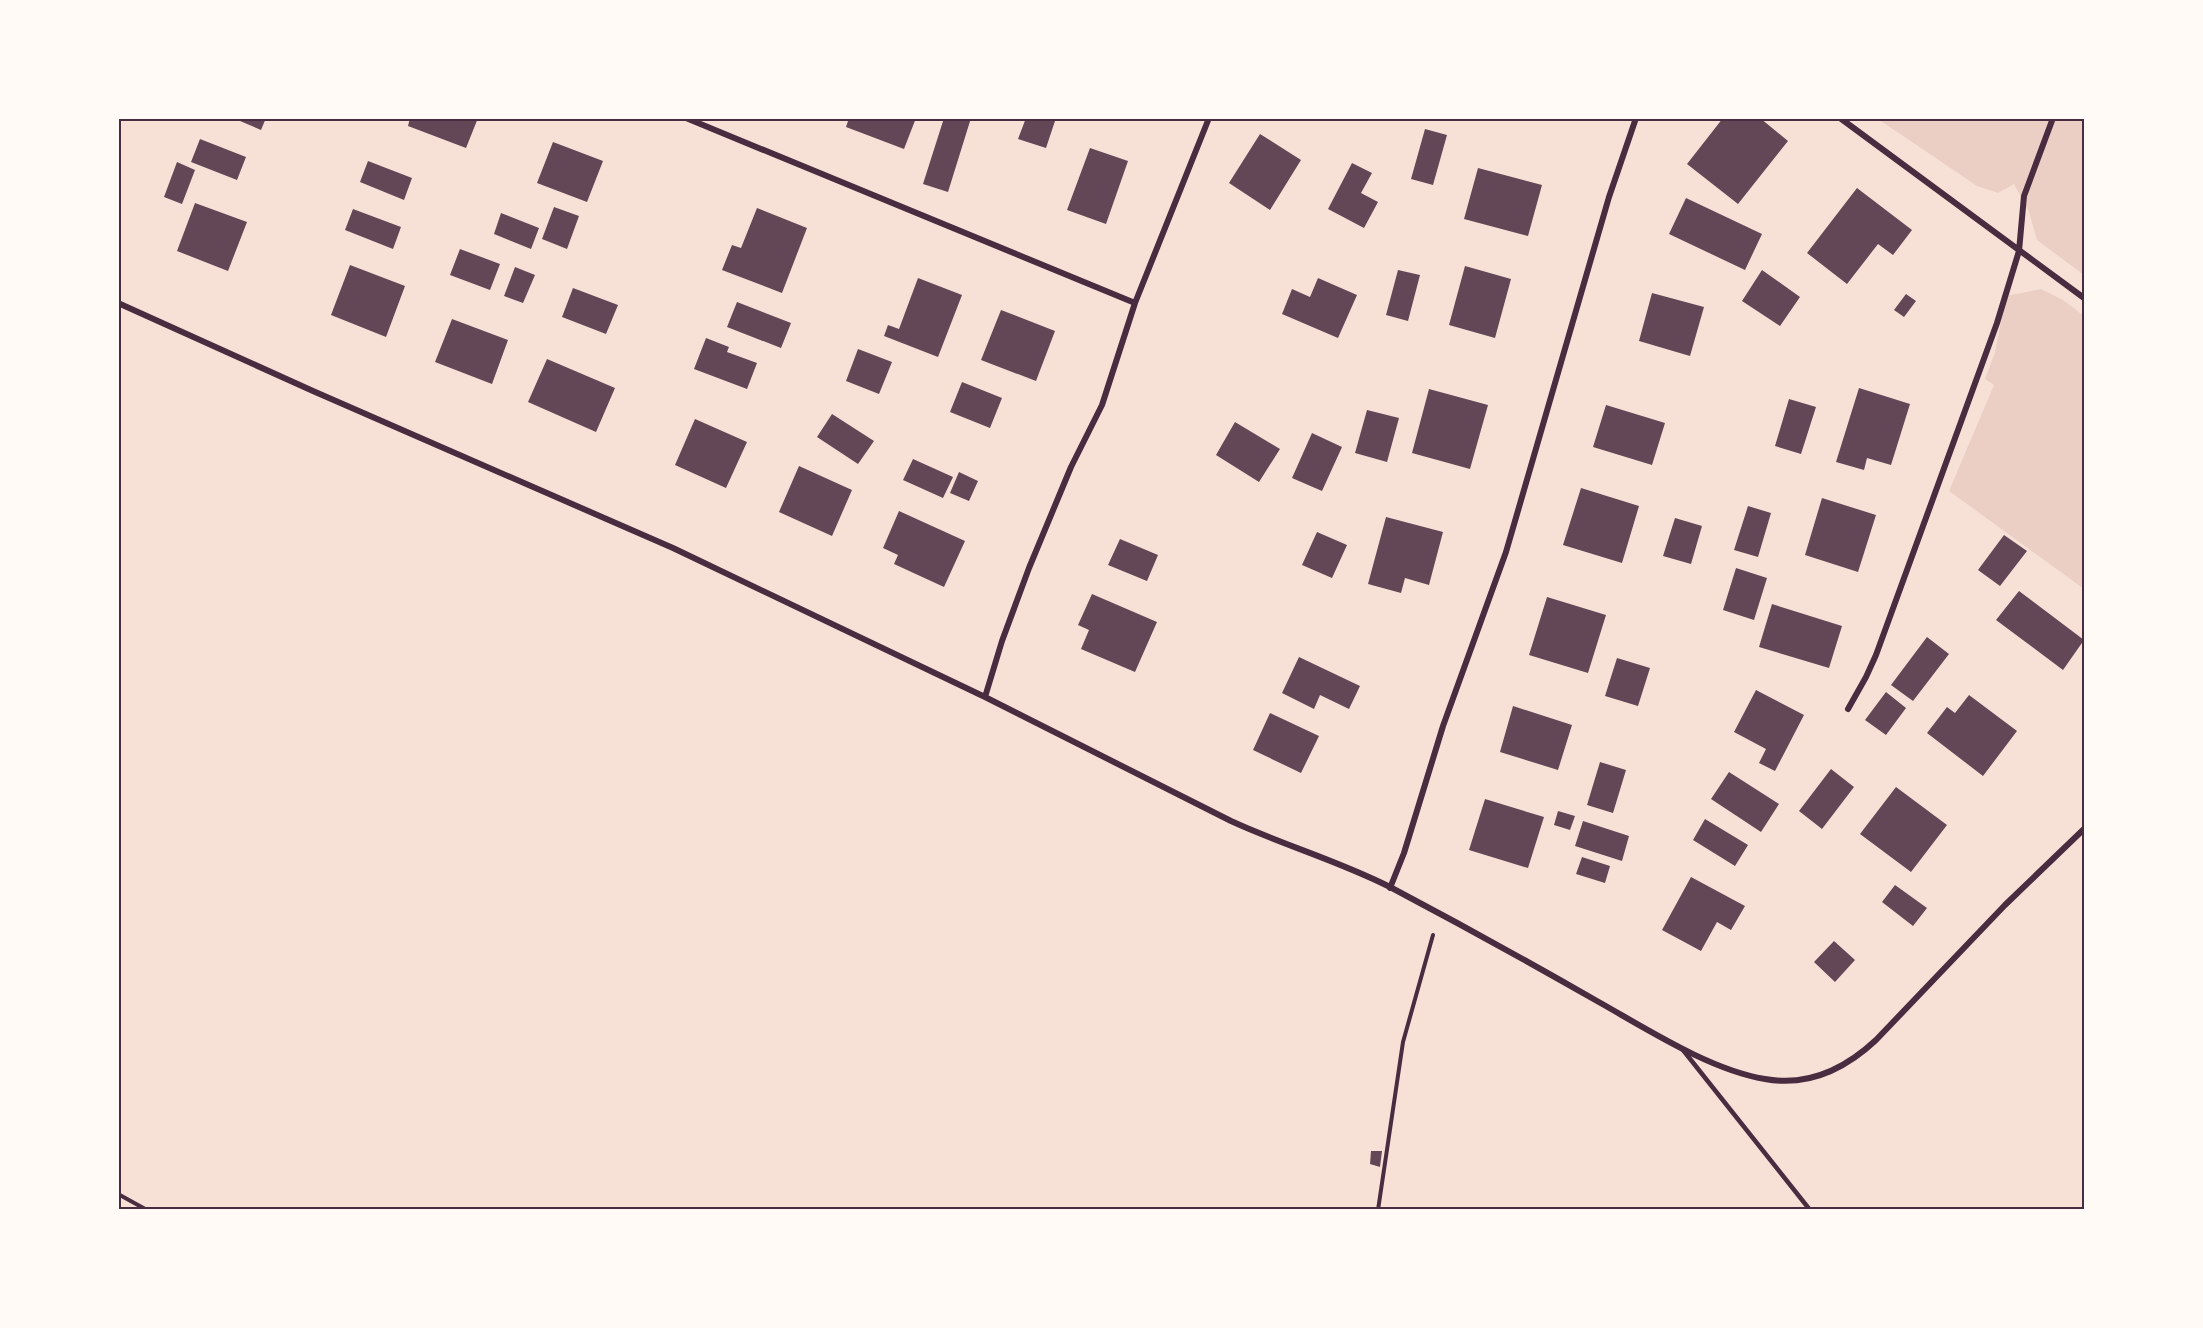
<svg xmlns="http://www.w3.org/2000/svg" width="2203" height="1328" viewBox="0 0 2203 1328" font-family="'Noto Sans',sans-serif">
<rect width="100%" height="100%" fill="#f7e1d7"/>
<!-- green -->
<path fill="#ebcfc5" d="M 1878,119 L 2084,119 L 2084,275 L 2037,240 L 2029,212 L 2014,184 L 1998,193 L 1977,186 Z
M 2041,289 L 2063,300 L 2084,316 L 2084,589 L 1949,491 L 1994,385 L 1985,379 L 1995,352 L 2006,296 Z"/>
<!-- building -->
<path fill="#644757" d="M 233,118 L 266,118 L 261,130 Z
M 410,118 L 478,118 L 466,148 L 408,126 Z
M 849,118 L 916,118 L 904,149 L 846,127 Z
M 944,118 L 971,118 L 948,192 L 923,184 Z
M 1026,118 L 1056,118 L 1046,148 L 1018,139 Z
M 1723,118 L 1760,118 L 1788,141 L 1738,204 L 1687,164 Z
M 1425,129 L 1447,135 L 1433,185 L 1411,179 Z
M 1260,134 L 1301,160 L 1270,210 L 1229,183 Z
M 200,139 L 246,157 L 237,180 L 191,162 Z
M 553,142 L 603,161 L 587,202 L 537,183 Z
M 1090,148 L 1128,161 L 1106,224 L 1067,210 Z
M 368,161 L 412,178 L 404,200 L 360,182 Z
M 177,162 L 195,170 L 182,204 L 164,197 Z
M 1352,163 L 1372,173 L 1361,193 L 1378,202 L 1364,228 L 1328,209 Z
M 1478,168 L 1542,185 L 1528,236 L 1464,219 Z
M 1857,188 L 1912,230 L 1893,255 L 1878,244 L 1847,284 L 1807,253 Z
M 1686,198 L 1762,234 L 1745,270 L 1669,234 Z
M 195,203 L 247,222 L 228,271 L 177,251 Z
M 554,207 L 579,216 L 567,249 L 542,239 Z
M 757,208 L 807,228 L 782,293 L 722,270 L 732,245 L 741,248 Z
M 353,209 L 401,227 L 393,249 L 345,230 Z
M 501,213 L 539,228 L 531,249 L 494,234 Z
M 460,249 L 500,264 L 490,290 L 450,275 Z
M 350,265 L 405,286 L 386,337 L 331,315 Z
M 1465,266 L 1511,279 L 1495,338 L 1449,325 Z
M 515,267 L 535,275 L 523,303 L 504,296 Z
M 1398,270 L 1420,275 L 1408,321 L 1386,315 Z
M 1762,270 L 1800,297 L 1780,326 L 1742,301 Z
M 918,278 L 962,295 L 938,357 L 884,336 L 888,325 L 899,329 Z
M 1318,278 L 1357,295 L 1338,338 L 1282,314 L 1292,289 L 1310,297 Z
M 573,288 L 618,305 L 606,334 L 562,317 Z
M 1652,293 L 1704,307 L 1690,356 L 1639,341 Z
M 1906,294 L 1916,301 L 1904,317 L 1894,310 Z
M 737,302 L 791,323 L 781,348 L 727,327 Z
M 1001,310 L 1055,331 L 1036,381 L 981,360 Z
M 452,319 L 508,340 L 492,384 L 435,362 Z
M 706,338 L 729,347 L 727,352 L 757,363 L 747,389 L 694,369 Z
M 858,349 L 892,362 L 879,394 L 846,381 Z
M 547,359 L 615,388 L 596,432 L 528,402 Z
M 962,382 L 1002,398 L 990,428 L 950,412 Z
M 1859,388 L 1910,404 L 1891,465 L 1867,458 L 1864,470 L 1836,462 Z
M 1429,389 L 1488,405 L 1470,469 L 1412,453 Z
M 1789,399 L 1816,407 L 1801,454 L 1775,446 Z
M 1606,405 L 1665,423 L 1652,465 L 1593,447 Z
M 1367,410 L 1399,418 L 1387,462 L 1355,453 Z
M 832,414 L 874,441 L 858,464 L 817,437 Z
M 695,419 L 747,442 L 726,488 L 675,465 Z
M 1235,422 L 1280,449 L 1259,482 L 1216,455 Z
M 1312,433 L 1342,447 L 1322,491 L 1292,478 Z
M 913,459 L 953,477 L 943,498 L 903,480 Z
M 799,466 L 852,490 L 832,536 L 779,512 Z
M 959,472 L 978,481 L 969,501 L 950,493 Z
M 1581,488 L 1639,506 L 1622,563 L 1563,545 Z
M 1822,498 L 1876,515 L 1858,572 L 1805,555 Z
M 1748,506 L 1771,513 L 1758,557 L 1734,550 Z
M 899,511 L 965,541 L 944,587 L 894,564 L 898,555 L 883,548 Z
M 1386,517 L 1443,532 L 1429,585 L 1405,578 L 1401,593 L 1368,584 Z
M 1675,518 L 1702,526 L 1691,564 L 1663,556 Z
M 1317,532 L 1347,545 L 1332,578 L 1302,565 Z
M 2004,535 L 2027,551 L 2000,586 L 1978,570 Z
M 1120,539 L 1158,555 L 1147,581 L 1108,565 Z
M 1736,568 L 1767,578 L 1754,620 L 1723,610 Z
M 2019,591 L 2084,640 L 2063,670 L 1996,620 Z
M 1092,594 L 1157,622 L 1135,672 L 1081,649 L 1089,630 L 1078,625 Z
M 1547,597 L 1606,615 L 1588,673 L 1529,655 Z
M 1772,604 L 1842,626 L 1829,668 L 1759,647 Z
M 1927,637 L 1949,654 L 1913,701 L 1891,685 Z
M 1299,657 L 1360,686 L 1349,709 L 1320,695 L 1314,709 L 1282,693 Z
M 1617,658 L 1650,668 L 1638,706 L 1605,696 Z
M 1756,690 L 1804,715 L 1775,771 L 1759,763 L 1766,749 L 1734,732 Z
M 1886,692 L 1906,708 L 1886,735 L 1865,720 Z
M 1969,695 L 2017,731 L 1983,776 L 1927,733 L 1947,707 L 1955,713 Z
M 1513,706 L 1572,725 L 1558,770 L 1500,752 Z
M 1270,713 L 1319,736 L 1301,773 L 1253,750 Z
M 1600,762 L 1626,770 L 1613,813 L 1587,805 Z
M 1831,769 L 1854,787 L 1822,829 L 1799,811 Z
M 1729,772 L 1779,804 L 1761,832 L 1711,799 Z
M 1896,787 L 1947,825 L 1911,872 L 1860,834 Z
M 1485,799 L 1544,817 L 1528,868 L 1469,850 Z
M 1558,811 L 1575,816 L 1570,830 L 1554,825 Z
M 1705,819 L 1748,845 L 1735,866 L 1693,840 Z
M 1583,821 L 1629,836 L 1622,861 L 1575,846 Z
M 1582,857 L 1610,866 L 1605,883 L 1576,874 Z
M 1691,877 L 1745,906 L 1731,930 L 1717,922 L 1701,951 L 1662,930 Z
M 1895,885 L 1927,908 L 1913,926 L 1882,902 Z
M 1834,941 L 1855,960 L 1835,982 L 1814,962 Z
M 1371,1151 L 1382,1151 L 1380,1167 L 1370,1164 Z"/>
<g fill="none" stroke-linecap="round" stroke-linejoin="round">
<!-- path -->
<path stroke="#4a2c40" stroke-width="4" d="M 118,1194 L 147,1210
M 1378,1210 L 1403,1042 L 1433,935"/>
<!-- service -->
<path stroke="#4a2c40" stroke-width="4.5" d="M 1683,1050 L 1810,1210"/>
<!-- minor -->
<path stroke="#4a2c40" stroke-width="6" d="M 686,118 L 1135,303
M 1840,118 L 2084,298
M 118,303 L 313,391 L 673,548 L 985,697 L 1231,821 C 1283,845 1339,861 1390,887 C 1460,924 1529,962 1597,1001 C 1647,1029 1710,1070 1765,1079 C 1809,1087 1845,1069 1876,1040 L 2005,905 L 2084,829
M 985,697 L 1002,641 L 1029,568 L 1071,467 L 1102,405 L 1135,303 L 1209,118
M 1848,709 L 1866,677 L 1876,655 L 1997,323 L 2019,251 L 2024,196 L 2053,118
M 1390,888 L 1404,853 L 1443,726 L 1506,552 L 1609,197 L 1636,118"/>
</g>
<!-- border -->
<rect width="2203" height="1328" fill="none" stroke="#fffaf5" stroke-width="240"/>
<rect x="120" y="120" width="1963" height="1088" fill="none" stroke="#4a2c40" stroke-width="2"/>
</svg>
